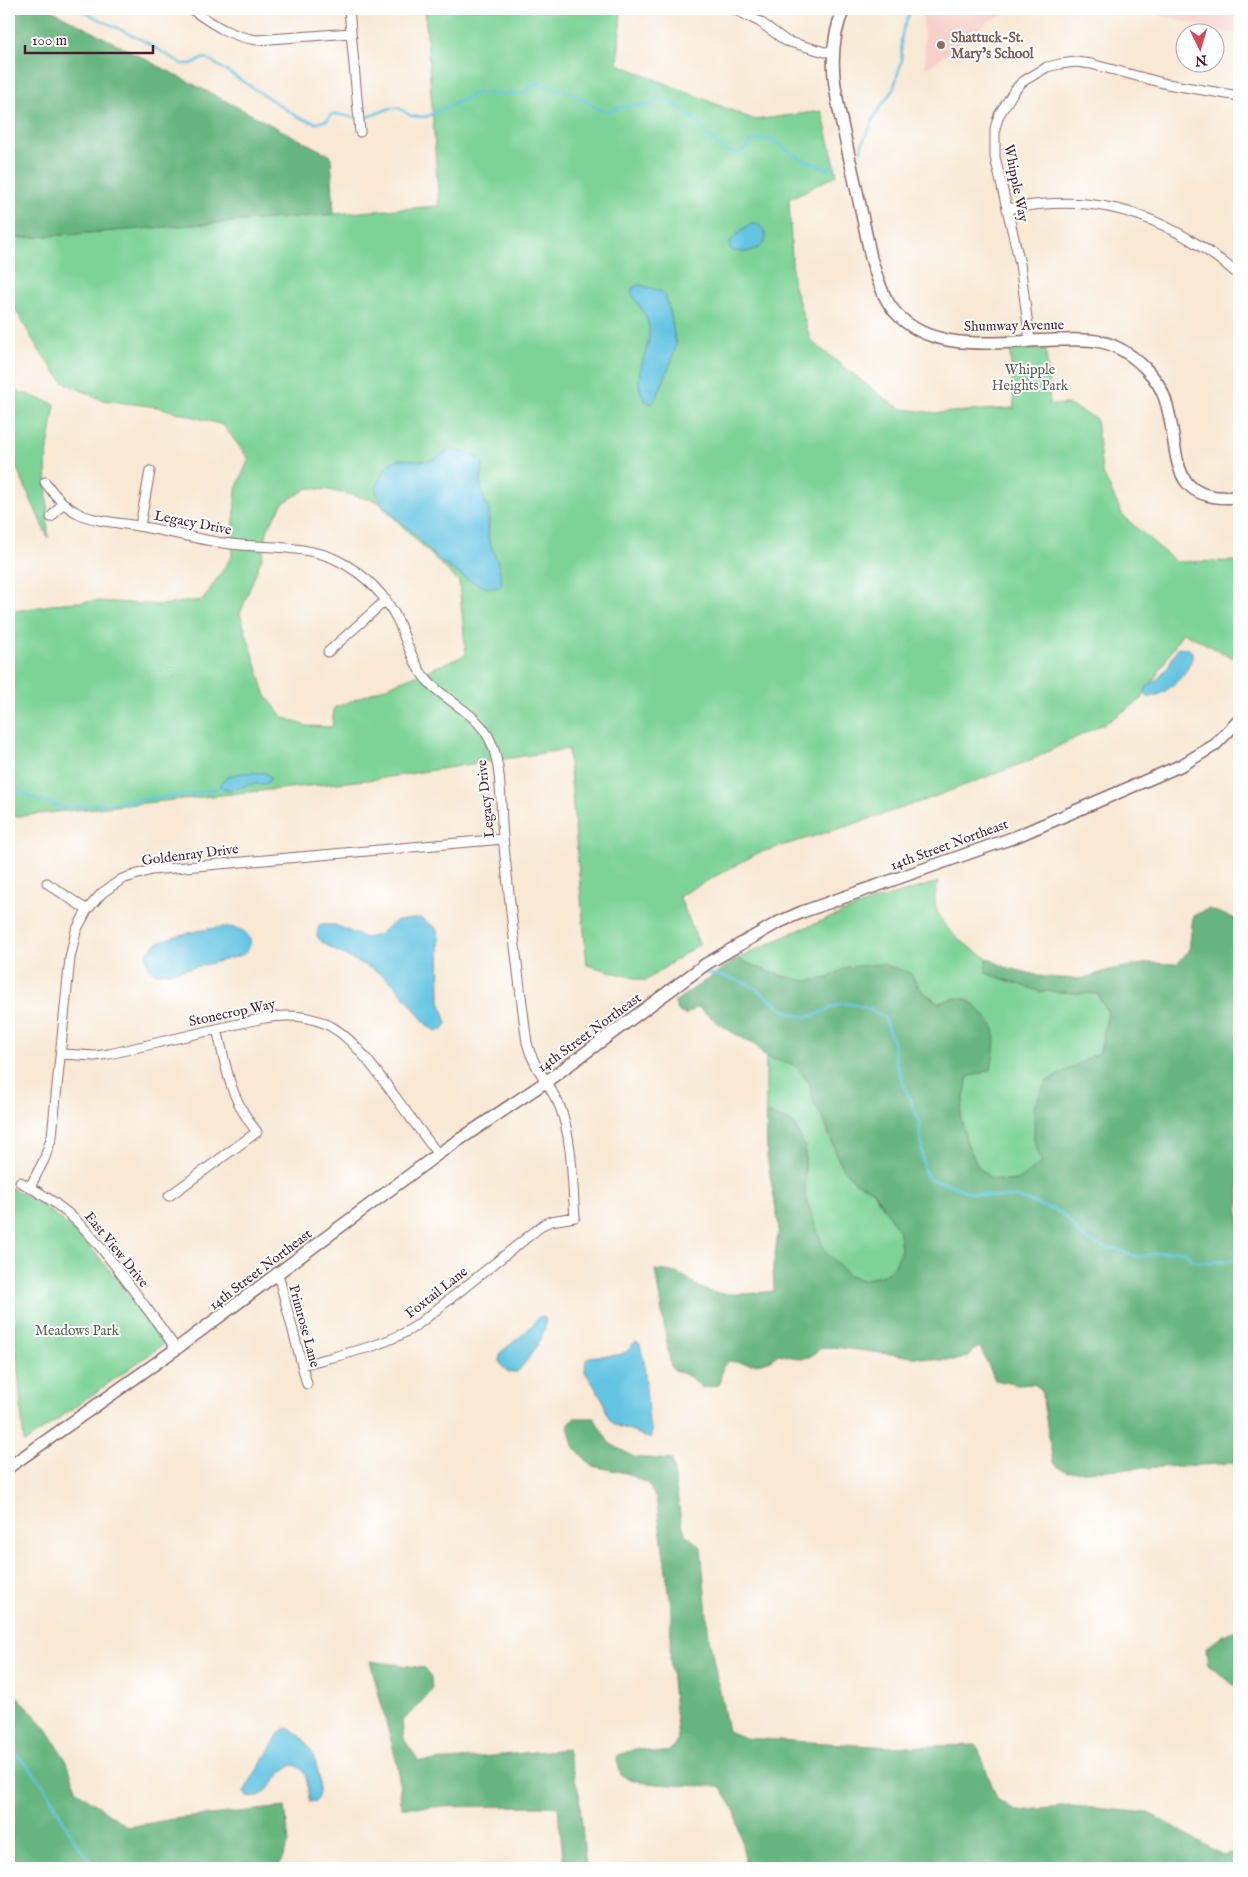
<svg xmlns="http://www.w3.org/2000/svg" width="1248" height="1877" viewBox="0 0 1248 1877" font-family="'IM FELL English',serif">
<rect width="100%" height="100%" fill="#fff"/>
<filter id="ink" filterUnits="userSpaceOnUse"><feTurbulence type="fractalNoise" baseFrequency=".02" numOctaves="2"/><feDisplacementMap in="SourceGraphic" scale="10" xChannelSelector="R" yChannelSelector="G"/><feConvolveMatrix kernelMatrix="1 2 1 2 8 2 1 2 1" color-interpolation-filters="sRGB"/></filter>
<filter id="wash" filterUnits="userSpaceOnUse"><feTurbulence type="fractalNoise" baseFrequency=".0096" numOctaves="4" result="noise"/><feDisplacementMap in="SourceGraphic" scale="20" xChannelSelector="R" yChannelSelector="G"/><feGaussianBlur stdDeviation="1.12" result="paint"/><feColorMatrix in="noise" values="0 0 0 0 0 0 0 0 0 0 0 0 0 0 0 0 0 1.4 0 .05"/><feComposite in="paint" operator="in"/></filter>
<g filter="url(#wash)">
<rect width="100%" height="100%" fill="#f8e8d4"/>
<!-- built -->
<path fill="#f7d0ca" d="M 922,9 L 1018,9 L 989,21 L 926,69 Z
M 1138,9 L 1239,9 L 1239,35 L 1151,13 Z"/>
<!-- green -->
<path fill="#7dd397" stroke="#647961" fill-rule="evenodd" d="M 425,9 L 621,9 L 618,64 L 755,120 L 822,111 L 837,175 L 789,199 L 793,283 L 811,341 L 885,399 L 902,409 L 936,413 L 1014,408 L 1010,350 L 1046,349 L 1050,405 L 1067,404 L 1096,419 L 1102,472 L 1123,516 L 1176,562 L 1239,561 L 1239,661 L 1183,632 L 1142,699 L 1109,721 L 1031,760 L 931,798 L 851,825 L 758,853 L 679,896 L 699,944 L 645,981 L 587,965 L 568,749 L 376,779 L 9,817 L 9,612 L 63,603 L 98,601 L 160,605 L 203,600 L 232,556 L 236,489 L 249,459 L 223,425 L 158,407 L 102,400 L 63,382 L 38,349 L 9,298 L 9,239 L 439,206 ZM 308,488 L 329,490 L 377,501 L 459,582 L 466,655 L 334,708 L 332,727 L 306,726 L 283,717 L 266,696 L 240,614 L 262,557 L 268,528 L 283,503 Z
M 9,385 L 14,390 L 55,404 L 46,461 L 48,538 L 9,451 Z
M 939,882 C 938,887 935,893 935,898 C 934,925 966,946 987,958 L 986,973 L 1039,991 L 1098,994 L 1108,1013 L 1100,1052 L 1046,1082 L 1034,1140 L 1042,1163 L 1018,1180 L 1004,1181 L 991,1179 L 978,1167 L 967,1143 L 960,1116 L 968,1077 L 991,1070 L 970,1000 C 958,996 950,999 939,1003 L 921,990 L 910,973 L 834,974 C 815,993 759,968 737,959 L 794,932 L 875,900 Z
M 766,1057 L 794,1065 L 802,1073 L 809,1084 L 815,1105 L 824,1120 L 841,1166 L 854,1181 L 872,1190 L 899,1231 L 901,1250 L 894,1267 L 881,1276 L 862,1280 L 849,1276 L 824,1250 L 805,1196 L 805,1147 L 793,1123 L 766,1113 Z
M 9,1187 C 81,1220 119,1282 164,1344 L 24,1443 L 9,1262 Z"/>
<!-- forest -->
<path fill="#66b580" stroke="#586a56" d="M 9,9 L 49,9 L 331,156 L 334,214 L 9,239 Z
M 1208,909 L 1239,920 L 1239,1463 L 1068,1472 L 1059,1468 L 1053,1462 L 1041,1389 L 1034,1384 L 1018,1385 L 995,1380 L 980,1347 L 975,1349 L 968,1357 L 957,1360 L 938,1360 L 834,1347 L 819,1349 L 811,1356 L 802,1359 L 778,1354 C 764,1368 747,1364 729,1361 L 723,1366 L 719,1385 L 702,1388 L 692,1378 L 671,1368 L 655,1270 C 667,1271 678,1272 688,1279 C 693,1282 696,1286 701,1288 C 719,1298 755,1293 774,1291 L 773,1268 L 779,1227 L 767,1157 L 766,1113 L 793,1123 L 805,1147 L 805,1196 L 824,1250 L 849,1276 L 862,1280 L 881,1276 L 894,1267 L 901,1250 L 899,1231 L 872,1190 L 854,1181 L 841,1166 L 824,1120 L 815,1105 L 809,1084 L 802,1073 L 794,1065 L 766,1057 L 756,1046 L 722,1026 L 698,1007 L 685,1015 L 679,1012 L 674,1002 L 737,959 L 777,975 L 806,981 L 829,978 L 834,974 L 847,967 L 882,964 L 910,973 L 921,990 L 939,1003 C 962,995 966,996 983,1014 C 986,1018 991,1022 993,1026 C 997,1038 993,1058 991,1070 L 968,1077 L 960,1116 L 967,1143 L 978,1167 L 991,1179 L 1004,1181 L 1018,1180 L 1042,1163 L 1034,1140 L 1034,1106 L 1046,1082 L 1100,1052 L 1108,1013 L 1098,994 L 1039,991 L 985,973 L 987,958 L 1005,967 L 1044,977 L 1081,979 L 1109,970 L 1149,963 L 1177,964 L 1189,951 L 1193,916 Z
M 574,1418 L 594,1418 L 609,1443 L 634,1457 L 672,1460 L 681,1521 L 686,1535 L 701,1547 L 709,1638 L 728,1731 L 745,1738 L 890,1747 L 977,1745 L 997,1799 L 1016,1811 L 1072,1806 L 1149,1813 L 1223,1855 L 1239,1851 L 1239,1868 L 744,1868 L 745,1859 L 735,1811 L 720,1786 C 692,1785 646,1788 621,1775 L 616,1756 L 638,1748 L 655,1753 L 670,1751 L 678,1739 L 670,1660 L 671,1607 L 656,1498 L 648,1484 L 626,1473 L 592,1466 L 573,1446 L 568,1426 Z
M 1239,1629 L 1239,1690 L 1223,1676 L 1208,1665 L 1206,1648 L 1224,1635 Z
M 370,1661 L 424,1668 L 431,1677 L 432,1690 L 402,1722 L 404,1739 L 419,1761 L 449,1760 L 567,1749 L 579,1794 L 586,1868 L 564,1868 L 558,1806 L 401,1807 L 398,1767 Z
M 9,1687 L 47,1729 L 67,1762 L 77,1791 L 128,1827 L 173,1819 L 285,1807 L 289,1843 L 278,1868 L 9,1868 Z"/>
<!-- water -->
<path fill="#64c4e2" stroke="#577286" d="M 751,224 L 758,224 C 780,243 750,256 733,251 L 730,249 L 730,242 L 740,231 Z
M 640,285 L 661,291 L 665,295 L 671,316 L 676,345 L 671,362 L 657,397 L 652,403 L 646,402 C 628,375 652,353 649,327 C 647,313 636,304 631,292 L 633,287 Z
M 452,450 L 469,453 L 483,461 L 483,469 L 480,482 L 482,494 L 489,511 L 488,539 L 497,559 L 502,582 C 496,601 452,570 443,563 C 431,554 423,543 413,533 C 401,521 384,509 376,493 C 376,486 379,480 382,474 C 397,449 409,464 431,460 C 439,458 443,451 452,450 Z
M 1178,647 L 1189,649 L 1192,652 C 1195,669 1164,698 1148,697 L 1145,692 L 1147,687 L 1158,679 L 1168,667 Z
M 266,773 L 270,777 L 270,780 L 265,784 L 250,784 L 232,790 L 221,788 C 219,771 254,772 266,773 Z
M 420,918 L 436,928 L 439,937 L 440,1001 L 447,1023 L 443,1030 C 436,1032 433,1030 428,1026 C 413,1009 400,986 381,974 C 367,965 323,948 317,936 L 318,929 L 320,925 L 335,925 L 366,938 L 378,935 L 396,921 Z
M 223,927 C 229,927 235,927 241,930 C 252,935 254,947 243,954 C 234,959 168,974 158,973 C 154,973 151,970 149,966 C 146,960 145,954 150,949 C 161,936 206,929 223,927 Z
M 542,1316 L 545,1318 C 549,1331 527,1362 517,1372 L 509,1372 C 501,1367 497,1361 501,1352 L 526,1332 L 539,1317 Z
M 636,1342 L 640,1344 L 644,1362 L 649,1424 L 652,1432 L 650,1438 L 645,1437 L 633,1431 L 615,1425 L 609,1419 L 602,1398 L 585,1372 L 586,1360 L 590,1357 C 605,1354 625,1360 633,1344 Z
M 286,1728 C 310,1732 327,1781 316,1801 L 310,1802 C 306,1788 310,1770 294,1765 C 276,1769 269,1802 247,1797 L 244,1792 L 246,1788 L 280,1732 Z"/>
<g fill="none" stroke-linecap="round" stroke-linejoin="round">
<!-- stream -->
<path stroke="#64c4e2" stroke-width="2.5" d="M 78,9 L 144,41 L 182,64 L 191,64 L 204,58 L 208,59 L 298,117 L 316,123 L 328,120 L 330,115 L 337,114 L 356,118
M 362,119 L 391,108 L 399,108 L 411,116 L 426,117 L 479,92 L 491,94 L 523,93 L 533,85 L 539,83 L 569,92 L 600,110 L 611,111 L 620,107 L 653,104 L 657,99 C 691,100 711,152 734,153 C 739,153 742,151 746,149 L 748,143 L 753,140 L 771,140 L 802,159 L 827,169 L 835,165
M 861,151 L 862,144 L 876,114 L 893,90 L 902,60 L 901,40 L 903,30 L 911,9
M 9,783 L 32,798 L 65,808 L 191,794 L 221,788
M 702,972 C 720,976 740,978 756,989 C 772,1000 781,1012 801,1016 C 815,1019 825,1010 837,1005 C 849,1000 874,1010 884,1017 L 893,1042 L 896,1063 L 904,1086 L 919,1121 L 924,1170 L 930,1180 L 946,1183 L 971,1193 L 995,1197 L 1020,1198 L 1042,1206 L 1057,1211 L 1067,1218 L 1079,1234 L 1085,1239 L 1105,1248 L 1114,1248 L 1137,1257 L 1176,1250 L 1185,1252 L 1192,1260 L 1200,1262 L 1223,1262 L 1239,1258
M 9,1747 C 22,1761 37,1774 47,1791 C 64,1818 73,1847 98,1868"/>
</g>
</g>
<g filter="url(#ink)">
<g fill="none" stroke-linecap="round" stroke-linejoin="round">
<!-- street casing -->
<g stroke="#876566" stroke-width="11">
<path id="street" d="M 191,9 C 213,24 229,36 257,40 L 351,33
M 349,9 L 360,132
M 734,9 L 760,22 L 786,41 L 825,52 L 834,51
M 1007,209 C 1079,196 1134,204 1197,244 C 1211,253 1228,264 1239,276
M 1030,341 L 1020,264 L 995,157 L 995,128 L 999,115 L 1014,91 L 1022,82 L 1047,67 L 1060,64 L 1076,62 L 1091,64 L 1167,84 L 1239,96
M 45,482 C 69,516 86,519 125,524 C 140,526 154,529 168,532 C 189,536 210,542 231,544 C 265,548 306,545 337,560 C 365,574 386,595 399,623 C 405,639 411,656 420,671 C 437,698 472,708 488,736 C 503,762 500,807 503,837 C 510,906 518,974 527,1043 C 533,1067 550,1084 560,1107 C 573,1141 572,1182 575,1217 L 551,1221 L 544,1224 L 416,1326 C 382,1348 341,1354 302,1365
M 51,517 L 62,504
M 140,526 L 150,471
M 328,652 L 386,600
M 47,883 L 87,910
M 62,1054 L 95,1056 L 109,1054 L 264,1018 C 330,1007 352,1039 388,1087 C 404,1109 421,1132 438,1154
M 20,1182 C 73,1208 97,1241 131,1287 C 146,1308 162,1328 176,1349
M 30,1187 L 44,1160 L 52,1136 L 70,958 L 76,931 L 87,910 L 102,893 L 122,879 L 151,870 L 503,839
M 169,1196 L 257,1132 C 229,1097 227,1070 217,1029
M 278,1274 L 307,1384"/>
</g>
<!-- secondary casing -->
<g stroke="#876566" stroke-width="14">
<path id="secondary" d="M 844,9 C 822,56 839,108 849,156 C 857,190 864,224 871,258 C 876,274 880,290 889,304 C 924,357 1000,341 1055,340 C 1075,340 1095,338 1114,346 C 1136,356 1158,377 1165,399 C 1182,449 1163,504 1239,497
M 9,1467 L 176,1349 L 438,1154 L 547,1081 L 706,964 L 777,923 L 802,912 L 1015,837 L 1182,765 L 1215,745 L 1239,720"/>
</g>
<!-- street -->
<use href="#street" stroke="#fff" stroke-width="9"/>
<!-- secondary -->
<use href="#secondary" stroke="#fff" stroke-width="11"/>
</g>
</g>
<!-- markers -->
<circle fill="#8d6e63" stroke="#fff" stroke-width="2" cx="941" cy="45" r="5"/>
<g text-anchor="middle" stroke-width="4" stroke-linejoin="round" paint-order="stroke">
<!-- education labels -->
<g font-size="14" font-weight="bold" fill="#785e54" stroke="#fff" text-anchor="start">
<text x="951" y="42">Shattuck-St.<tspan x="951" dy="16">Mary’s School</tspan></text>
</g>
<!-- street labels -->
<g font-size="14" fill="#4a1f2b" stroke="#fff">
<text transform="translate(1017 183) rotate(79)" y="5">Whipple Way</text>
<text transform="translate(1014 325) rotate(-1)" y="5">Shumway Avenue</text>
<text transform="translate(193 522) rotate(11)" y="5">Legacy Drive</text>
<text transform="translate(485 799) rotate(-96)" y="5">Legacy Drive</text>
<text transform="translate(949 844) rotate(-20)" y="5">14th Street Northeast</text>
<text transform="translate(190 854) rotate(-7)" y="5">Goldenray Drive</text>
<text transform="translate(232 1012) rotate(-12)" y="5">Stonecrop Way</text>
<text transform="translate(589 1032) rotate(-36)" y="5">14th Street Northeast</text>
<text transform="translate(117 1249) rotate(51)" y="5">East View Drive</text>
<text transform="translate(260 1269) rotate(-37)" y="5">14th Street Northeast</text>
<text transform="translate(436 1292) rotate(-38)" y="5">Foxtail Lane</text>
<text transform="translate(305 1326) rotate(75)" y="5">Primrose Lane</text>
</g>
<!-- park labels -->
<g font-size="14" fill="#5c5e51" stroke="#fff">
<text x="1030" y="374">Whipple<tspan x="1030" dy="16">Heights Park</tspan></text>
<text x="77" y="1335">Meadows Park</text>
</g>
</g>
<!-- margin -->
<rect width="1248" height="1877" fill="none" stroke="#fff" stroke-width="30"/>
<!-- north arrow -->
<g transform="translate(1200 48) rotate(175)"><circle r="24" fill="#ffffff" stroke="#b7a5aa"/>
<path d="M0-4L9 19L0 12L-9 19Z" fill="#d1495b"/>
<text y="-8" font-size="14" font-weight="bold" text-anchor="middle" fill="#4a1f2b">N</text>
</g>
<!-- scale -->
<path d="M25 45v8h128v-8" fill="none" stroke="#4a1f2b" stroke-width="2.5"/>
<text x="32" y="45" font-size="15" fill="#4a1f2b" stroke="#ffffff" stroke-width="4" paint-order="stroke">100 m</text>
</svg>
